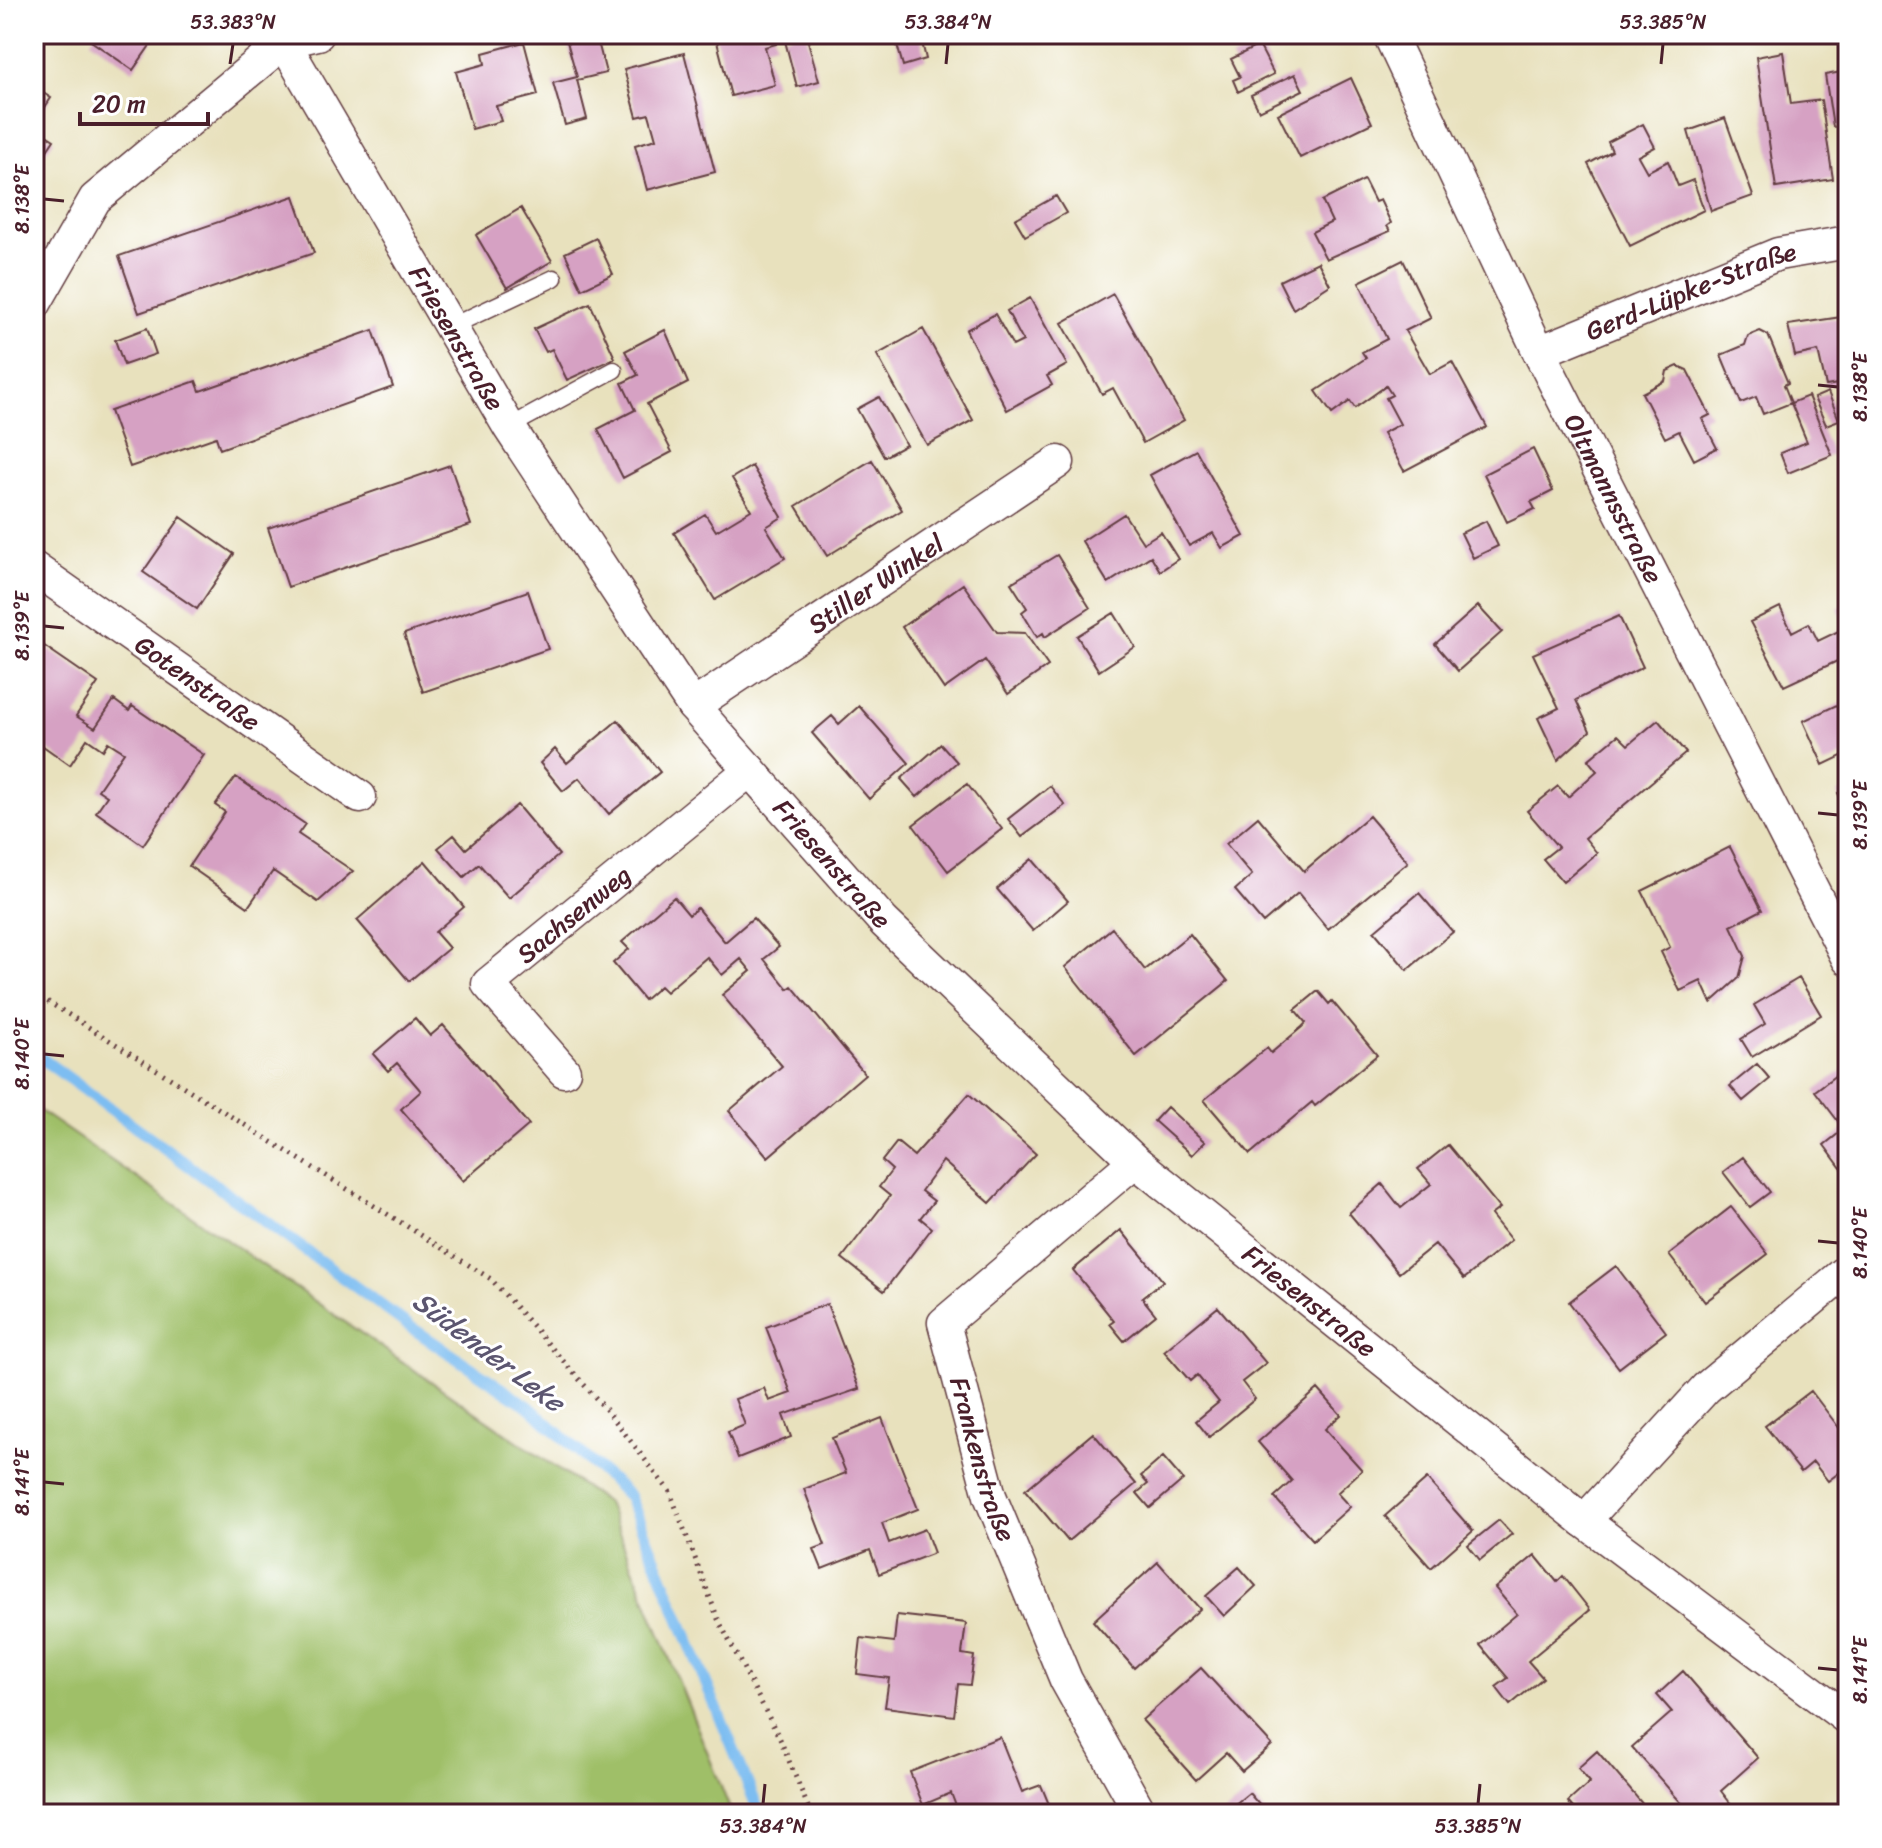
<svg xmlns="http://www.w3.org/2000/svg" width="1882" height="1848" viewBox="0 0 1882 1848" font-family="Sriracha,sans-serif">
<rect width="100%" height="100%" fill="#fff"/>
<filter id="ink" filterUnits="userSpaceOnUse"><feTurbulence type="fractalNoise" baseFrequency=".0125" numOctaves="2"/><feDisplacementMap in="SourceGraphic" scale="16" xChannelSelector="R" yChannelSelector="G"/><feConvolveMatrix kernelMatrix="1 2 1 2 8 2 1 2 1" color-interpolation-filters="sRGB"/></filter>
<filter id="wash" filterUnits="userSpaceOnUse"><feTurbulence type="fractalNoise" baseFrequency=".006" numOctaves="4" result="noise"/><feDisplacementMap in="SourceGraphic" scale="32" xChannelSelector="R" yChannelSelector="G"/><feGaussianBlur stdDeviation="1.8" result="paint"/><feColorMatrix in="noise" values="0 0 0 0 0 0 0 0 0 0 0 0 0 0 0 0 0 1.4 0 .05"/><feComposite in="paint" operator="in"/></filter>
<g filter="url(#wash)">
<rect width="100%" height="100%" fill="#e8e1bd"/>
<!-- green -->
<path fill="#9fbf67" stroke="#746f49" stroke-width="2" d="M 34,1107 L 607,1503 L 732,1814 L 34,1814 Z"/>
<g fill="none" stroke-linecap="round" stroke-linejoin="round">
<!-- stream -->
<path stroke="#7dbdf1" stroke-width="12" d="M 34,1053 L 412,1328 L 528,1406 L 629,1496 L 760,1814"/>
</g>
<g id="blocks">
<!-- building -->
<path fill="#d6a1c3" d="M 95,34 L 158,34 L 133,70 L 91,41 Z
M 579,34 L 596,34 L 606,73 L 577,80 L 587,119 L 565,125 L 553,83 L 577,77 L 566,38 Z
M 715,34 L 774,34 L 776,44 L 765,47 L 775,85 L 731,96 Z
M 797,34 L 806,34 L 819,81 L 797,87 L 784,37 Z
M 894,34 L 920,34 L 926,59 L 903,66 Z
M 1274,34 L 1298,34 L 1278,44 Z
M 524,42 L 538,95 L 496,106 L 501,121 L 472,129 L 456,72 L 485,64 L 483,53 Z
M 1259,45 L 1274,74 L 1238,92 L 1233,80 L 1240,77 L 1231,59 Z
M 1783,52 L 1791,104 L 1821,100 L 1833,179 L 1776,188 L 1756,57 Z
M 684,53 L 715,172 L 647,190 L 635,145 L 656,139 L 649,114 L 637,117 L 624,69 Z
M 1847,71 L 1848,125 L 1833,127 L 1825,75 Z
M 1295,74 L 1303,90 L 1259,111 L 1251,95 Z
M 1351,78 L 1372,123 L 1300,158 L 1278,114 Z
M 34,87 L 51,98 L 34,124 Z
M 1725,118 L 1753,196 L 1711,211 L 1688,131 Z
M 1643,124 L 1655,147 L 1638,156 L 1647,172 L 1668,161 L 1678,186 L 1693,180 L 1704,210 L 1630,246 L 1588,164 L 1612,151 L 1608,142 Z
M 34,127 L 54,140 L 34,170 Z
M 1364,180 L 1375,202 L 1380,200 L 1391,223 L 1387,226 L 1390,231 L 1326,259 L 1312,232 L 1332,222 L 1322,201 Z
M 294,196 L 314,253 L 139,313 L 119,256 Z
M 1056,196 L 1066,213 L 1025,236 L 1015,219 Z
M 521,208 L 552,261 L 507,288 L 476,235 Z
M 596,238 L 613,274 L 582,289 L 565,253 Z
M 1403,260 L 1431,318 L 1405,331 L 1430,374 L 1452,362 L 1487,427 L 1404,471 L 1383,433 L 1400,424 L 1386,398 L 1392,395 L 1386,386 L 1355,408 L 1350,401 L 1332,414 L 1316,391 L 1366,358 L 1362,352 L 1387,339 L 1359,282 Z
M 1318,262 L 1330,285 L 1293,309 L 1279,281 Z
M 1113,294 L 1184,420 L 1143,443 L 1113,388 L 1102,394 L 1062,323 Z
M 1030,298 L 1067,365 L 1047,376 L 1052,385 L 1007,410 L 966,330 L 995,314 L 1013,346 L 1023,341 L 1007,311 Z
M 590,303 L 615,358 L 567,380 L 552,349 L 546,352 L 534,329 Z
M 1848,316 L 1848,399 L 1847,399 L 1843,383 L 1826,386 L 1818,351 L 1795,356 L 1788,325 Z
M 147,328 L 156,354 L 124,365 L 115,340 Z
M 923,329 L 973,420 L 927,445 L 877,355 Z
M 373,330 L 393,387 L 220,449 L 216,437 L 130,467 L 110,411 L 196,381 L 200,391 Z
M 665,330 L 688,383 L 647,404 L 672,452 L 623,478 L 598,429 L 635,410 L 622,383 L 638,375 L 625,351 Z
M 1760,331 L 1768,335 L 1788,383 L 1784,385 L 1791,403 L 1763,414 L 1756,397 L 1741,403 L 1721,355 L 1745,345 L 1748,336 Z
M 1678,366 L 1687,370 L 1710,415 L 1702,419 L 1717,448 L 1694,460 L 1679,431 L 1665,438 L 1642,393 L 1665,381 L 1667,371 Z
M 1828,392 L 1839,420 L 1826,425 L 1814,398 Z
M 1808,396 L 1832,455 L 1788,473 L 1780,453 L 1807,442 L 1791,403 Z
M 879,397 L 906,445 L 884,457 L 857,409 Z
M 1533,449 L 1553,491 L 1531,502 L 1535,509 L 1507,522 L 1484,474 Z
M 1196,450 L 1244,536 L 1222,548 L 1213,533 L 1189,546 L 1150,475 Z
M 872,460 L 902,510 L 827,556 L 796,506 Z
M 450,465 L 471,525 L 288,587 L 268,528 Z
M 752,466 L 782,517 L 766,527 L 785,558 L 715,600 L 674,533 L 705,514 L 716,531 L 751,510 L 732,478 Z
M 1124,514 L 1143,543 L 1161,532 L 1178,559 L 1160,571 L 1151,556 L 1108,583 L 1082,541 Z
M 181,517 L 234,554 L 197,609 L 143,572 Z
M 1486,521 L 1498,546 L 1473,558 L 1461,533 Z
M 1057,555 L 1090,608 L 1045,637 L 1043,633 L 1037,637 L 1022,612 L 1027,608 L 1011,583 Z
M 963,584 L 997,632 L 1025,633 L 1048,666 L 1008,694 L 985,660 L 944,689 L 902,627 Z
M 528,591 L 548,649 L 423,692 L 404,634 Z
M 1848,603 L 1848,656 L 1784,686 L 1750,622 L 1780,607 L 1792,632 L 1809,623 L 1818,641 L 1847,627 L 1838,608 Z
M 1478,606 L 1502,632 L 1458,671 L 1435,644 Z
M 1114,613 L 1135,647 L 1099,671 L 1077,636 Z
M 1619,616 L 1643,667 L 1576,700 L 1590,731 L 1558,760 L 1538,718 L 1559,708 L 1533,654 Z
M 37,641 L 98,683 L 76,716 L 95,728 L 114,700 L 129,711 L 132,706 L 204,755 L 143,845 L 96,812 L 107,796 L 98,790 L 124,752 L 108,742 L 103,750 L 87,739 L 70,765 L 43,746 L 41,750 L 34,745 Z
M 1845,701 L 1848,753 L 1823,765 L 1803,721 Z
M 859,706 L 909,763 L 869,799 L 812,733 L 832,716 L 839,724 Z
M 618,720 L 660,772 L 609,814 L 579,778 L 563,791 L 540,763 L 555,749 L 567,763 Z
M 1658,720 L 1686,753 L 1585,838 L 1597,853 L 1563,882 L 1543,859 L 1558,847 L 1527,811 L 1558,786 L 1568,797 L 1597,771 L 1588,760 L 1618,735 L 1628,745 Z
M 941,744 L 957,762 L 917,797 L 901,779 Z
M 236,777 L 305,824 L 298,834 L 353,871 L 318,902 L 273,871 L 248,907 L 189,866 L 225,812 L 215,805 Z
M 967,784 L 1002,829 L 948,871 L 913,825 Z
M 1050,786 L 1065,805 L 1022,837 L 1008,819 Z
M 1848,788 L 1848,815 L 1838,793 Z
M 517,805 L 559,855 L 509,898 L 479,864 L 464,877 L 438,848 L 454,835 L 466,849 Z
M 1369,816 L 1408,862 L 1328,929 L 1298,893 L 1263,923 L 1235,890 L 1252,875 L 1226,844 L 1258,817 L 1304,871 Z
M 1730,847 L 1762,910 L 1731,926 L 1745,956 L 1739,978 L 1711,1003 L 1701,981 L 1680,991 L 1661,952 L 1670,947 L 1642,891 Z
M 1032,859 L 1068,901 L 1033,931 L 997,889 Z
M 425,861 L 464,907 L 435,932 L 449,948 L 409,981 L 357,920 Z
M 1419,893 L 1453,932 L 1407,970 L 1374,931 Z
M 674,897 L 689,915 L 697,908 L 725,942 L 753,918 L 779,947 L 764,959 L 788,989 L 792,986 L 865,1074 L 768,1157 L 729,1111 L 782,1066 L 722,995 L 751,971 L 741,959 L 722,975 L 707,957 L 666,992 L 660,986 L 644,1000 L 613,963 L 629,949 L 622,942 Z
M 1112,928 L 1145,970 L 1190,934 L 1228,981 L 1136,1056 L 1065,967 Z
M 1799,978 L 1821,1015 L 1752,1057 L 1741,1039 L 1765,1024 L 1754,1005 Z
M 1318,991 L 1329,1004 L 1332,1001 L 1377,1055 L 1315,1106 L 1312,1102 L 1250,1154 L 1204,1100 L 1267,1048 L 1271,1053 L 1302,1027 L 1306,1023 L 1295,1010 Z
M 415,1018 L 430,1036 L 443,1025 L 529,1125 L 463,1181 L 401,1109 L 421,1091 L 397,1063 L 388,1071 L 373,1054 Z
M 1757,1064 L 1770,1079 L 1743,1101 L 1730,1086 Z
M 1848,1066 L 1848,1163 L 1841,1168 L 1824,1145 L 1844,1129 L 1815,1091 Z
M 969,1094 L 1036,1154 L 990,1203 L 943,1161 L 921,1191 L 934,1201 L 920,1218 L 932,1228 L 884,1291 L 842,1258 L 890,1196 L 879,1187 L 892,1170 L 882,1161 L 897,1142 L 914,1156 Z
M 1167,1107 L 1205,1142 L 1192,1155 L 1154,1121 Z
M 1448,1145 L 1500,1208 L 1491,1215 L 1511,1240 L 1464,1279 L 1435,1244 L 1399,1273 L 1349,1213 L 1382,1184 L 1401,1208 L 1431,1184 L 1418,1169 Z
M 1743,1157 L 1770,1192 L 1750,1207 L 1723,1172 Z
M 1731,1207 L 1768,1254 L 1705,1302 L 1669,1255 Z
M 1121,1230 L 1163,1281 L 1142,1298 L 1156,1315 L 1124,1341 L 1110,1324 L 1114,1321 L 1073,1270 Z
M 1616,1266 L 1666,1332 L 1619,1368 L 1569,1302 Z
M 827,1304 L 859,1389 L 783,1415 L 791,1437 L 738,1458 L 728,1432 L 745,1425 L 735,1399 L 764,1388 L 769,1401 L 791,1393 L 766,1327 Z
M 1218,1307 L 1266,1363 L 1242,1382 L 1255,1399 L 1209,1437 L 1196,1421 L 1219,1402 L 1197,1375 L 1190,1381 L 1164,1351 Z
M 1318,1389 L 1341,1415 L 1325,1429 L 1362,1470 L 1337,1493 L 1350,1507 L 1313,1540 L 1274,1497 L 1292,1481 L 1258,1442 Z
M 1811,1391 L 1846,1437 L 1840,1442 L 1848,1452 L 1848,1466 L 1828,1481 L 1813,1462 L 1801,1472 L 1765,1426 Z
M 882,1418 L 918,1509 L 882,1523 L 889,1543 L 925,1529 L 934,1553 L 879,1574 L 870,1550 L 822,1569 L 814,1549 L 825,1545 L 804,1489 L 846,1473 L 832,1438 Z
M 1093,1433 L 1136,1484 L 1068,1541 L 1025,1490 Z
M 1163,1457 L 1183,1480 L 1150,1508 L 1137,1493 L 1148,1484 L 1141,1476 Z
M 1427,1479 L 1473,1531 L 1431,1568 L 1385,1516 Z
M 1499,1520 L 1512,1534 L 1480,1560 L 1468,1545 Z
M 1535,1555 L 1557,1582 L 1563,1576 L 1590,1610 L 1528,1661 L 1543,1678 L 1510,1705 L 1496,1687 L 1508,1678 L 1480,1645 L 1517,1614 L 1495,1588 Z
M 1158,1562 L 1200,1609 L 1134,1668 L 1093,1621 Z
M 1239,1567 L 1256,1586 L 1224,1616 L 1206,1596 Z
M 897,1615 L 966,1623 L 962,1654 L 974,1656 L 970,1685 L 958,1684 L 954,1716 L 885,1707 L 889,1678 L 857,1674 L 861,1638 L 894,1642 Z
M 1201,1668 L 1272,1745 L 1242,1771 L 1226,1753 L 1196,1780 L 1142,1720 Z
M 1683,1671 L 1758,1758 L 1721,1791 L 1731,1804 L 1719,1814 L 1691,1814 L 1632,1747 L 1672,1712 L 1657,1695 Z
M 1000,1737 L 1022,1792 L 1041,1785 L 1053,1814 L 959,1814 L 951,1793 L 923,1805 L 910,1772 Z
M 1597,1751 L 1651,1814 L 1578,1814 L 1568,1802 L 1590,1782 L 1578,1768 Z
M 1249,1793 L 1267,1814 L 1223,1814 Z"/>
</g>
</g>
<g filter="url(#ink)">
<use href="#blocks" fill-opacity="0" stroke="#623c41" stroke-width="2"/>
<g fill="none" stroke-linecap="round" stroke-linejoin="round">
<!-- service casing -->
<g stroke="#623c41" stroke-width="19">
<path id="service" d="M 450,327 L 554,278
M 509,427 L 614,370"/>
</g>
<!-- minor casing -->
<g stroke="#623c41" stroke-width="35">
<g id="minor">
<path id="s1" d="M 279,34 L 509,427 L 693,706 L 884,922 L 1135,1161 L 1584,1521 L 1848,1719"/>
<path id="s2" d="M 1389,34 L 1539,352 L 1848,959"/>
<path d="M 34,305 L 95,199 L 284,42 L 318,34"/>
<path id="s3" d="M 1539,352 L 1778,254 L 1848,242"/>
<path id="s4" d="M 34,568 L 360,797"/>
<path id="s5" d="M 693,706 L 1058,462"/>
<path id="s6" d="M 564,1071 L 488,984 L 750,770"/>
<path id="s7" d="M 1135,1161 L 944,1323 L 990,1496 L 1066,1680 L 1141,1814"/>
<path d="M 1584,1521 L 1706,1388 L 1848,1270"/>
</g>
</g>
<!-- path -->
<path stroke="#623c41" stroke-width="5" stroke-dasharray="2 6" stroke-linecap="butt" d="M 34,993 L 491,1279 L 609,1413 L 670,1492 L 718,1619 L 780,1739 L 811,1814"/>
<!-- service -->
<use href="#service" stroke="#fff" stroke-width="16"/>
<!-- minor -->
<use href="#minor" stroke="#fff" stroke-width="32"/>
</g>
</g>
<!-- ticks -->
<path fill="none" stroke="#4a1f2b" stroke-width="3" d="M 230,64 L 233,44M 946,64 L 948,44M 1661,64 L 1663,44M 44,199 L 64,201M 1818,385 L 1838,387M 44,626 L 64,628M 1818,813 L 1838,815M 44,1054 L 64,1056M 1818,1241 L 1838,1243M 44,1482 L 64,1484M 1818,1668 L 1838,1670M 763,1804 L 765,1784M 1478,1804 L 1480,1784"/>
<g text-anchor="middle" stroke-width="6" stroke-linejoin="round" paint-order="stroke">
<!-- street labels -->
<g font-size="26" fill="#4a1f2b" stroke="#fff">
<text dy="9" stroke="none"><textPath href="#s3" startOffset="164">Gerd-Lüpke-Straße</textPath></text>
<text dy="9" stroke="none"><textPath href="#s1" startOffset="352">Friesenstraße</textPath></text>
<text dy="9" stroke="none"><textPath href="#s2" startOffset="516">Oltmannsstraße</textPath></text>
<text dy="9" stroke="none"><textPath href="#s5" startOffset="220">Stiller Winkel</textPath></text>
<text dy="9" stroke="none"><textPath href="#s4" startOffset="200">Gotenstraße</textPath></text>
<text dy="9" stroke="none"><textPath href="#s1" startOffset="1000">Friesenstraße</textPath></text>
<text dy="9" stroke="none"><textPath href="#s6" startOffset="226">Sachsenweg</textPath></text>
<text dy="9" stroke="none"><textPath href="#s1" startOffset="1648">Friesenstraße</textPath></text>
<text dy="9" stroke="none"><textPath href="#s7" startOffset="392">Frankenstraße</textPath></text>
</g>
<!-- water labels -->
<g font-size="28" font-style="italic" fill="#5c5670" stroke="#fff">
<text transform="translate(489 1351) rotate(37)" y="10">Südender Leke</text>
</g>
</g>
<!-- margin -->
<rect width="1882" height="1848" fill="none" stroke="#fff" stroke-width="88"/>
<!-- scale -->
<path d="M80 112v12h128v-12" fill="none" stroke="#4a1f2b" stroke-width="4"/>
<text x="92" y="112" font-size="24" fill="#4a1f2b" stroke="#ffffff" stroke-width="6" paint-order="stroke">20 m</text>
<rect x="44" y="44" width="1794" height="1760" fill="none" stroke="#4a1f2b" stroke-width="3"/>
<g font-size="20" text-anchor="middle" fill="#4a1f2b">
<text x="233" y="29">53.383°N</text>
<text x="948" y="29">53.384°N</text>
<text x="1663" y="29">53.385°N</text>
<text transform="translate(22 199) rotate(-90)" y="7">8.138°E</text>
<text transform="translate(1860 387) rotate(-90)" y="7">8.138°E</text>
<text transform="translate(22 626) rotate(-90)" y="7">8.139°E</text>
<text transform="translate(1860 815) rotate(-90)" y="7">8.139°E</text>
<text transform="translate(22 1054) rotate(-90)" y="7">8.140°E</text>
<text transform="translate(1860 1243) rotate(-90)" y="7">8.140°E</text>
<text transform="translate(22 1482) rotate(-90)" y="7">8.141°E</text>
<text transform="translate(1860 1670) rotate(-90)" y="7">8.141°E</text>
<text x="763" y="1833">53.384°N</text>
<text x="1478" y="1833">53.385°N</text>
</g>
</svg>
